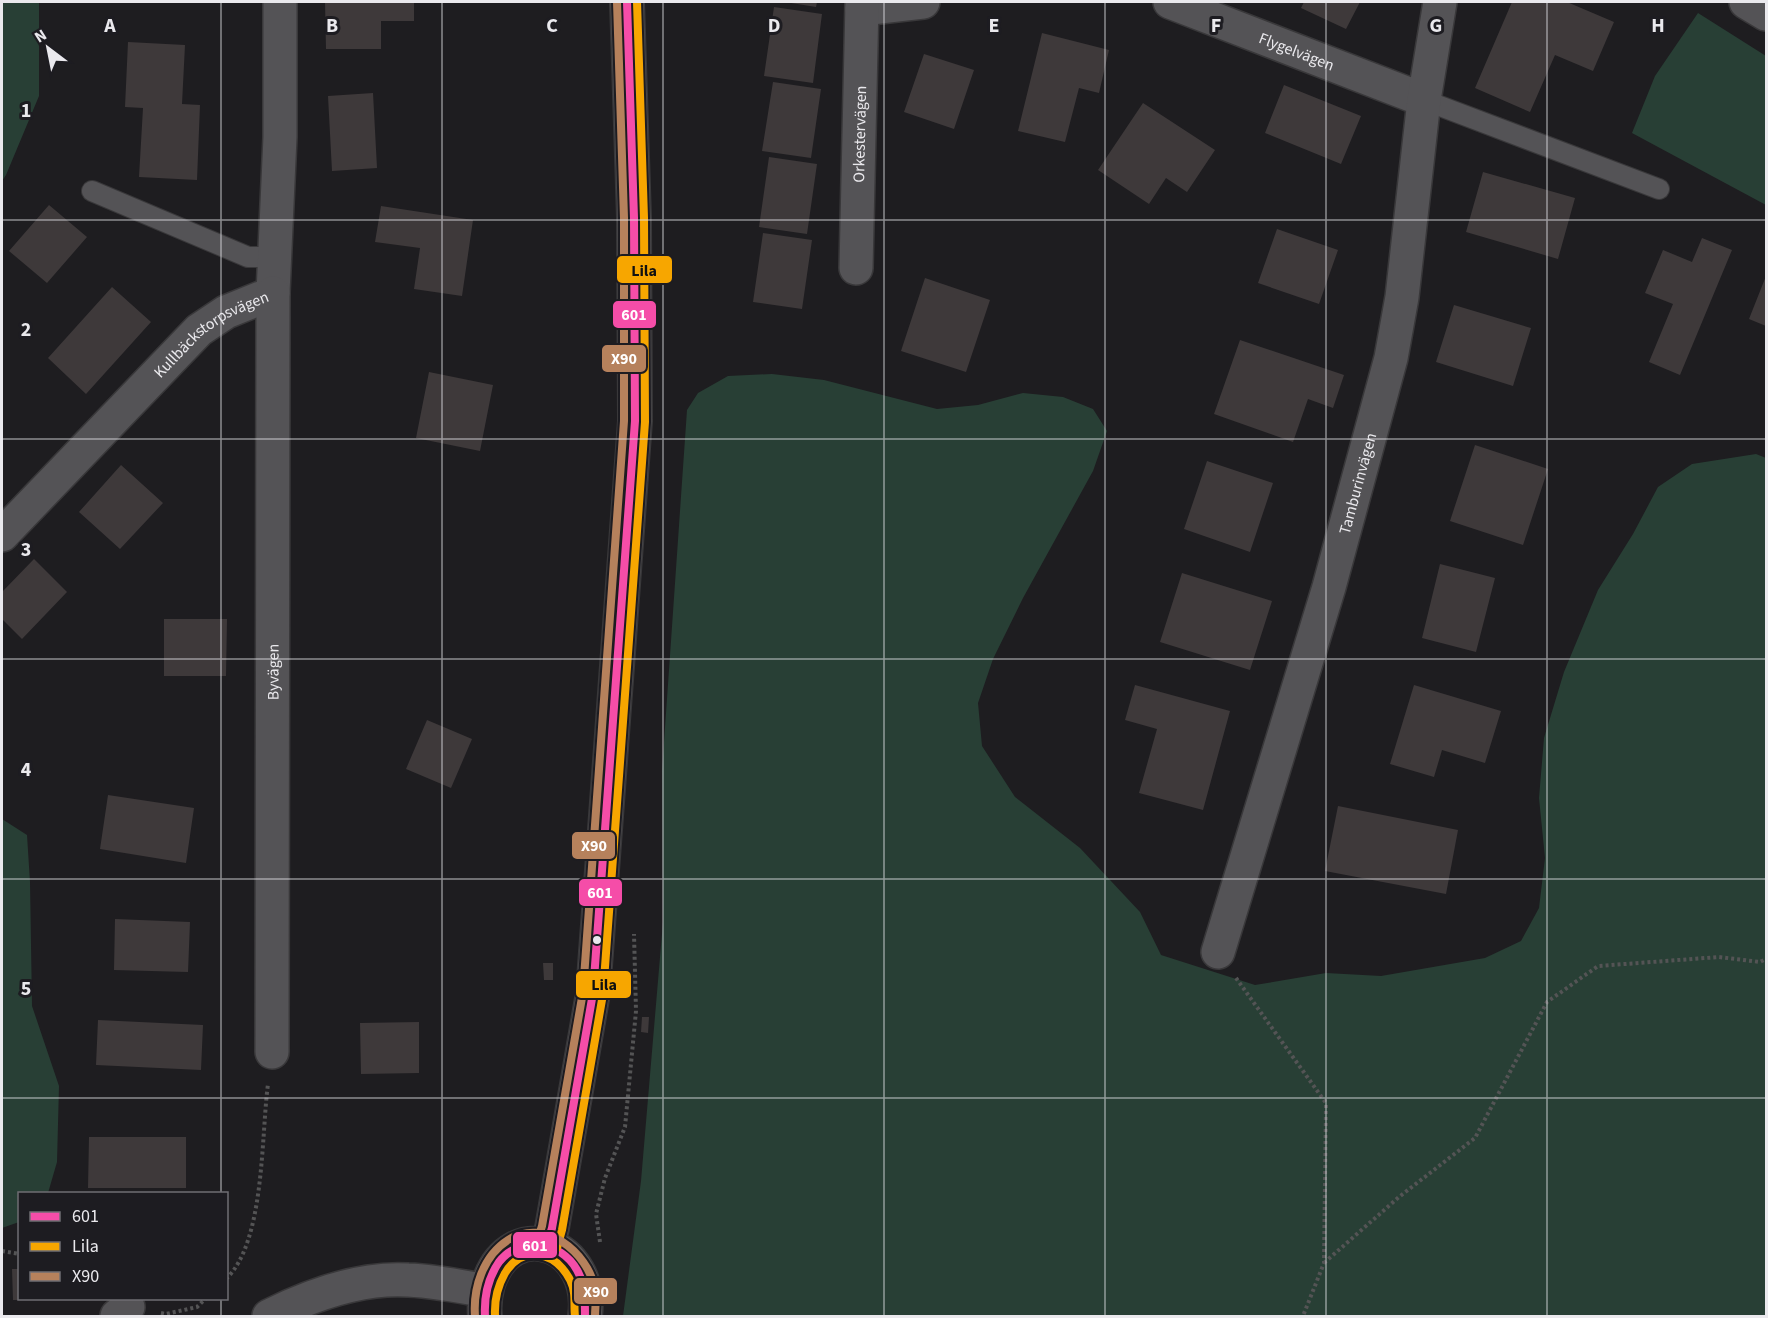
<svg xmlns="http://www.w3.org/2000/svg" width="1768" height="1318" viewBox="0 0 1768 1318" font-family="'Source Sans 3',sans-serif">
<rect width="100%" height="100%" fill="#1e1d20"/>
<!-- green -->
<path fill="#283f35" d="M 2,2 L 39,2 L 39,96 L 6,175 L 2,181 Z
M 1698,13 L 1766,56 L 1766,205 L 1632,133 L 1655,76 Z
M 772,374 L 824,380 L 937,409 L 978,405 L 1023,393 L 1063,397 L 1093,409 L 1107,431 L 1093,471 L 1023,598 L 993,659 L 978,703 L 982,746 L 1015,797 L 1080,848 L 1140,912 L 1161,955 L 1255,985 L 1326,973 L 1381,976 L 1485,958 L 1521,941 L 1539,908 L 1545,858 L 1539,798 L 1544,738 L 1564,672 L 1598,590 L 1633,534 L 1658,487 L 1692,464 L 1756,454 L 1766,458 L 1766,1316 L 623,1316 L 641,1181 L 663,922 L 662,771 L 687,410 L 698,393 L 728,376 Z
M 2,819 L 27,835 L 30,882 L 32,1006 L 59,1086 L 57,1162 L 48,1193 L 20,1194 L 19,1222 L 2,1228 Z"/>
<!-- building -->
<path fill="#3e393a" d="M 325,2 L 414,2 L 414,21 L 381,21 L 381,49 L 326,49 Z
M 785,2 L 817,2 L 816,7 Z
M 1304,2 L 1360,2 L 1346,29 L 1301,8 Z
M 1512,2 L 1567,2 L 1614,22 L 1593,71 L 1555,55 L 1530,112 L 1475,88 Z
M 774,7 L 822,14 L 813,83 L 764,76 Z
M 1042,33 L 1109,50 L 1099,93 L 1079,88 L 1065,142 L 1018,131 Z
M 128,42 L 185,45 L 182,104 L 200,105 L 197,180 L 139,177 L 143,108 L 125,107 Z
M 924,54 L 974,70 L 954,129 L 904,112 Z
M 773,82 L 821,89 L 811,158 L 762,151 Z
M 1284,85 L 1361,116 L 1341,164 L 1265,133 Z
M 373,93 L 377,168 L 332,171 L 328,96 Z
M 1143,103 L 1215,150 L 1187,192 L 1166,178 L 1149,204 L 1098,170 Z
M 769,157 L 817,164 L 807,234 L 759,227 Z
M 1483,172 L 1575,198 L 1558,259 L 1466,232 Z
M 49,205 L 87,237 L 47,283 L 9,251 Z
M 381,206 L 473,220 L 462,296 L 414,289 L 420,248 L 375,242 Z
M 1277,229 L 1338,250 L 1319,304 L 1258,283 Z
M 763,233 L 812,240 L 802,309 L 753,302 Z
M 1702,238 L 1732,250 L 1680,375 L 1649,362 L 1673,304 L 1645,293 L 1663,250 L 1692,262 Z
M 1766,276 L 1766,326 L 1749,319 Z
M 925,278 L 990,300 L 966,372 L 901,351 Z
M 112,287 L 151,322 L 86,394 L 48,358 Z
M 1454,305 L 1531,328 L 1513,386 L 1436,362 Z
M 1240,340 L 1344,375 L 1333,408 L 1308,399 L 1293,442 L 1214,414 Z
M 429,372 L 493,385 L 480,451 L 416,438 Z
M 1475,445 L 1548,469 L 1523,545 L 1450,521 Z
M 1207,461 L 1273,483 L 1250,552 L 1184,529 Z
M 121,465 L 163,503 L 120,549 L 79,512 Z
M 34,559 L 67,592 L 22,639 L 2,619 L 2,592 Z
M 1440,564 L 1495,578 L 1476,652 L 1422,638 Z
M 1182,573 L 1272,601 L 1250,670 L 1160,642 Z
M 164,619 L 227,619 L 226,676 L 164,676 Z
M 1135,685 L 1230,711 L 1203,810 L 1139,793 L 1157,729 L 1125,720 Z
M 1414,685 L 1501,711 L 1485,763 L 1442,750 L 1434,777 L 1390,764 Z
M 427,720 L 472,739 L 451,788 L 406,769 Z
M 108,795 L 194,808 L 186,863 L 100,849 Z
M 1338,806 L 1458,830 L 1446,894 L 1325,871 Z
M 115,919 L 190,922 L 188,972 L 114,970 Z
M 543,963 L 553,963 L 553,980 L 544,980 Z
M 642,1017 L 649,1017 L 648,1033 L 641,1032 Z
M 98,1020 L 203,1025 L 201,1070 L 96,1065 Z
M 419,1022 L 419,1073 L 361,1074 L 360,1023 Z
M 89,1137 L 186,1137 L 186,1188 L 88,1188 Z
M 12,1269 L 20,1269 L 20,1300 L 13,1300 Z"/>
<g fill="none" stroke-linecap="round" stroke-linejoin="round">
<!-- service casing -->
<g stroke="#39383a" stroke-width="22">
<path id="service" d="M 1424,100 L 1659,189
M 92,191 L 248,257 L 274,257"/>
</g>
<!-- minor casing -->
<g stroke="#39383a" stroke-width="36">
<g id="minor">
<path id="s1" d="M 1170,2 L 1424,100"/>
<path d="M 862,9 L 923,2"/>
<path id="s2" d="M 856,268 L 862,2"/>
<path id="s3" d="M 2,535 L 199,330 L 226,312 L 273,293 L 280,137 L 280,2"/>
<path id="s4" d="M 1218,952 L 1329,587 L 1391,358 L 1402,297 L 1424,100 L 1440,2"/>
<path id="s5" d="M 272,1052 L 273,293"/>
<path d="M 117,1316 L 128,1307"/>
</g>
</g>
<!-- tertiary casing -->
<g stroke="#39383a" stroke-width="36">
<path id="tertiary" d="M 1746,2 L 1766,14
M 547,1245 L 552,1228 L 593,993 L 635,421 L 634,218 L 627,2
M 269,1316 C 311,1295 360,1277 408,1280 C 434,1281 460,1286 486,1291
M 485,1316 C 484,1306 485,1295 488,1284 C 511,1213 595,1243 585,1316"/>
</g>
<!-- path -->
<path stroke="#545455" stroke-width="4" stroke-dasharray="3 3" stroke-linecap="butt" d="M 1236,978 L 1326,1103 L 1324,1263 L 1303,1316
M 600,1242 L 596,1214 L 605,1178 L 625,1127 L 636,1011 L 634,934
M 2,1251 L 20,1254
M 1324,1263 L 1399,1197 L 1475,1138 L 1547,1002 L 1598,966 L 1719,957 L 1760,962 L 1766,959
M 226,1279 C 265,1242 261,1136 268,1084
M 161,1313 L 166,1314 L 197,1307 L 206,1298"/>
<!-- service -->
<use href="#service" stroke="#545356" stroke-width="20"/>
<!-- minor -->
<use href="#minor" stroke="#545356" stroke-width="33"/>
<!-- tertiary -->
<use href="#tertiary" stroke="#545356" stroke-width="33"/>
<!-- bus-1 casing -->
<g stroke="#1d1c21" stroke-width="12">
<path id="bus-1" d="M 547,1245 L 552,1228 L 593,993 L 635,421 L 634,218 L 627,2
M 485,1316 C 484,1297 488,1278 499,1262 C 520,1235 561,1241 577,1270 C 585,1284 585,1300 585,1316"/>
</g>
<!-- bus-2 casing -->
<g stroke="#1d1c21" stroke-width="12">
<path id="bus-2" d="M 557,1248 L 562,1230 L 603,994 L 645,422 L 644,218 L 637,2
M 495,1315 C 494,1290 507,1251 538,1255 C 547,1256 556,1261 562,1268 C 568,1275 573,1284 574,1293 C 575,1300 574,1309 575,1316"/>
</g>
<!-- bus-3 casing -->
<g stroke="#1d1c21" stroke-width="12">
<path id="bus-3" d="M 537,1242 L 542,1226 L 583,992 L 624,421 L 624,218 L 617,2
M 475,1316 C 473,1288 483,1256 508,1240 C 545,1217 587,1252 595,1288 C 597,1297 595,1307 595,1316"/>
</g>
<!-- bus-1 -->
<use href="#bus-1" stroke="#f54da8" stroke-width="8"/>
<!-- bus-2 -->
<use href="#bus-2" stroke="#f7a600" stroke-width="8"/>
<!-- bus-3 -->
<use href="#bus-3" stroke="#b6815c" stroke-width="8"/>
</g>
<!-- grid -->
<path fill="none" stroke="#eae9ed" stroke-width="1.5" stroke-opacity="0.55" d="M 221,2 L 221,1194M 442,2 L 442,1316M 663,2 L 663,1316M 884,2 L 884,1316M 1105,2 L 1105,1316M 1326,2 L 1326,1316M 1547,2 L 1547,1316M 2,220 L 1766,220M 2,439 L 1766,439M 2,659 L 1766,659M 2,879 L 1766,879M 2,1098 L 1766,1098M 221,1298 L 221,1316"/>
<!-- markers -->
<circle fill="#eae9ed" stroke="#1d1c21" stroke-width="2" cx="597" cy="940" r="5"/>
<g text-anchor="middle" stroke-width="6" stroke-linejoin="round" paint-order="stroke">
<!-- street labels -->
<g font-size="16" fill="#eae9ed" stroke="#1d1c21">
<text dy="6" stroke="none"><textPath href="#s1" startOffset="136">Flygelvägen</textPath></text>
<text dy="6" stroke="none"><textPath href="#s2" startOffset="134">Orkestervägen</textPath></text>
<text dy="6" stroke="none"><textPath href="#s3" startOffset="292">Kullbäckstorpsvägen</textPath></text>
<text dy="6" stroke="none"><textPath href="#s4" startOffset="489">Tamburinvägen</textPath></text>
<text dy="6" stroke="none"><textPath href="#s5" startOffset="380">Byvägen</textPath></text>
</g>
</g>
<g font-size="20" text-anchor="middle" font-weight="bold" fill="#eae9ed" stroke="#1d1c21" stroke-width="6" stroke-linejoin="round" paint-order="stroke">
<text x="110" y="32">A</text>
<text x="332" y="32">B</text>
<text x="552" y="32">C</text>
<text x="774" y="32">D</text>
<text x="994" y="32">E</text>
<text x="1216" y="32">F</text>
<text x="1436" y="32">G</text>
<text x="1658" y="32">H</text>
<text x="26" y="117">1</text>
<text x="26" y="336">2</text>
<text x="26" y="556">3</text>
<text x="26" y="776">4</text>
<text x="26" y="995">5</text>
</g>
<g stroke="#1d1c21" stroke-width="2">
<rect x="616" y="255" width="57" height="29" rx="6" fill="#f7a600"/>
<rect x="612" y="300" width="45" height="29" rx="6" fill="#f54da8"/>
<rect x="601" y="344" width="46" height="29" rx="6" fill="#b6815c"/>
<rect x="571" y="831" width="45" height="29" rx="6" fill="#b6815c"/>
<rect x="578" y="878" width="45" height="29" rx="6" fill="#f54da8"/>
<rect x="575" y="970" width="57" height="29" rx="6" fill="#f7a600"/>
<rect x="512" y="1231" width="46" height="28" rx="6" fill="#f54da8"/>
<rect x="573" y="1277" width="45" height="28" rx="6" fill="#b6815c"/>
</g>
<g font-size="16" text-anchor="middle" font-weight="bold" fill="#fff">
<text x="634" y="320">601</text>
<text x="624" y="364">X90</text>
<text x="594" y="851">X90</text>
<text x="600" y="898">601</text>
<text x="535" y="1251">601</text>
<text x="596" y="1297">X90</text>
</g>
<g font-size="16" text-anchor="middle" font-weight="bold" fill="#111">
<text x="644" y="276">Lila</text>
<text x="604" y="990">Lila</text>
</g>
<!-- border -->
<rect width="1768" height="1318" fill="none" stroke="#eae9ed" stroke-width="6"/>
<!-- legend -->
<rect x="18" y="1192" width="210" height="108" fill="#1d1c21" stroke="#6f6e73" stroke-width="1.5"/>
<rect x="30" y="1212" width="30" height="9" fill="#f54da8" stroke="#6f6e73" stroke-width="1.5"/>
<text x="72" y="1222" font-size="18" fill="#eae9ed">601</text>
<rect x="30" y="1242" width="30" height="9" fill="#f7a600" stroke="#6f6e73" stroke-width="1.5"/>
<text x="72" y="1252" font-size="18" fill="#eae9ed">Lila</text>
<rect x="30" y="1272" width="30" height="9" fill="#b6815c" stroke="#6f6e73" stroke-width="1.5"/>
<text x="72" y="1282" font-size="18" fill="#eae9ed">X90</text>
<!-- north arrow -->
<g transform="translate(48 48) rotate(328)" stroke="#1d1c21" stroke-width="4.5" paint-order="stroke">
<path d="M0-4.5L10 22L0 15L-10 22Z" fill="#eae9ed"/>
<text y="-9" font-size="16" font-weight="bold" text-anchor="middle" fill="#eae9ed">N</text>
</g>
</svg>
